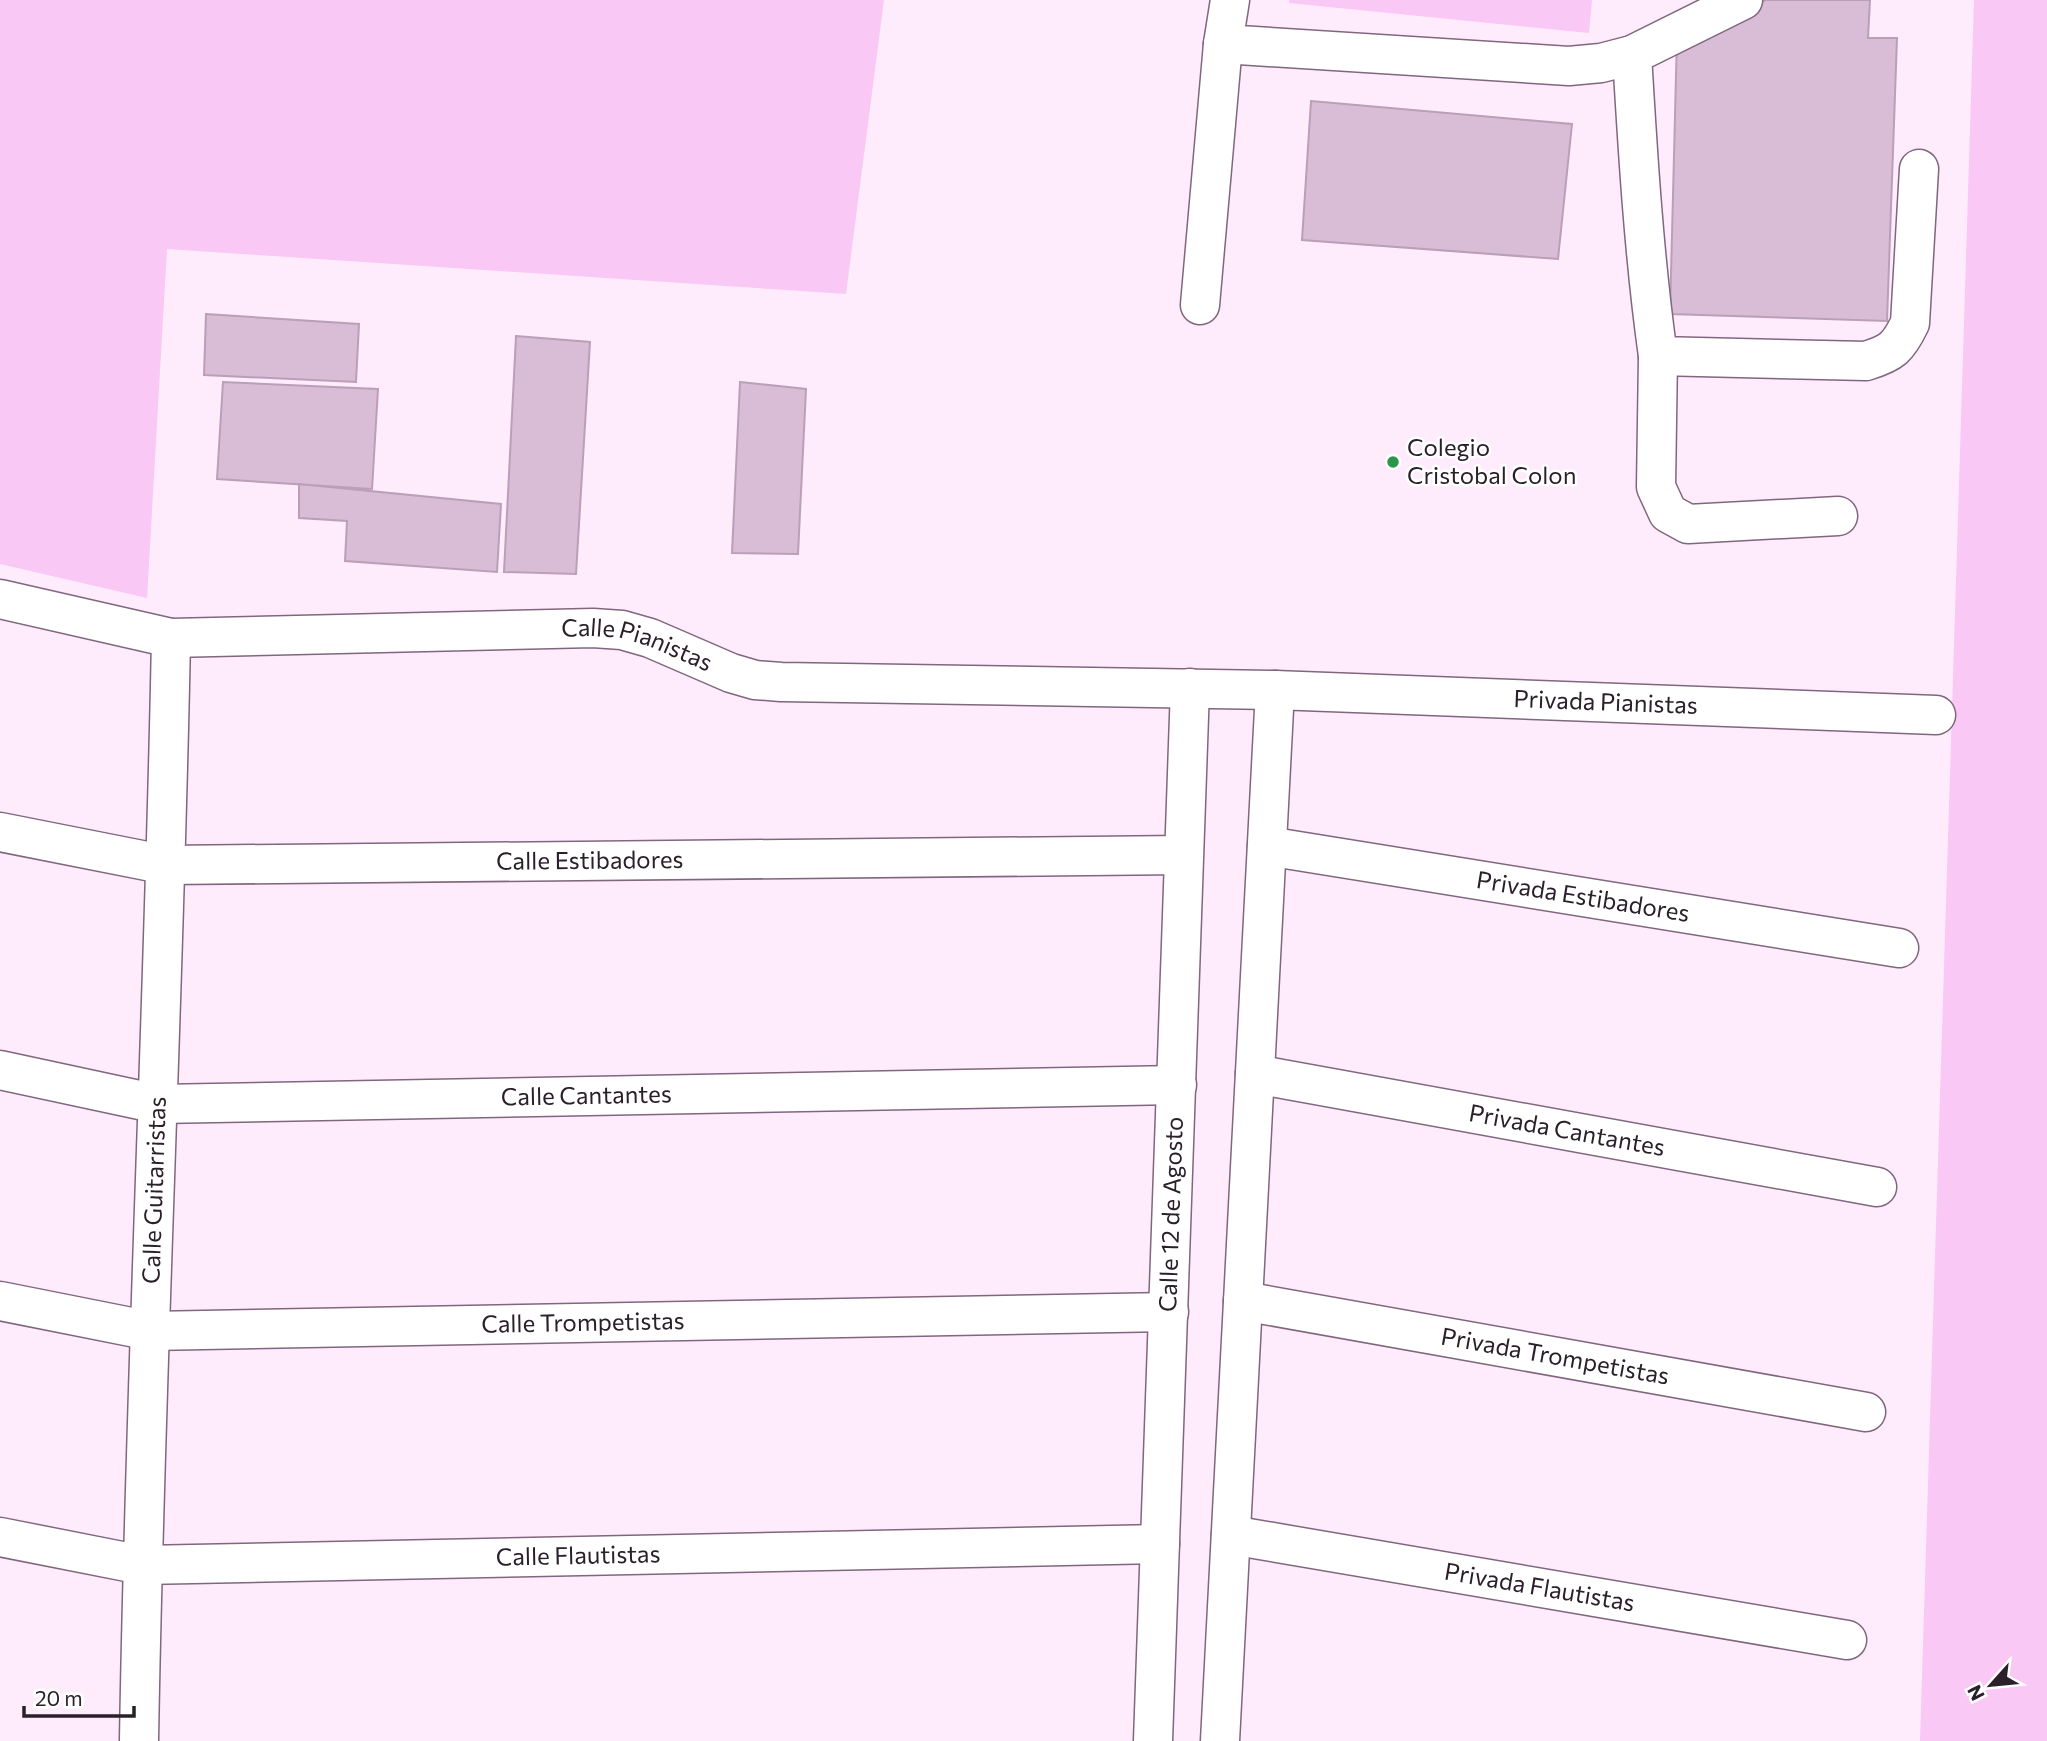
<svg xmlns="http://www.w3.org/2000/svg" width="2047" height="1741" viewBox="0 0 2047 1741" font-family="Commissioner,sans-serif">
<rect width="100%" height="100%" fill="#feecfc"/>
<!-- green -->
<path fill="#f9c8f4" d="M 0,0 L 884,0 L 846,294 L 167,249 L 147,598 L 0,564 Z
M 1289,0 L 1592,0 L 1589,33 L 1289,3 Z
M 1974,0 L 2047,0 L 2047,1741 L 1920,1741 Z"/>
<!-- building -->
<path fill="#d9bcd6" stroke="#bb9fb8" stroke-width="2" d="M 1766,0 L 1870,0 L 1868,38 L 1897,38 L 1887,321 L 1670,314 L 1677,36 Z
M 1311,101 L 1572,124 L 1558,259 L 1302,240 Z
M 206,314 L 359,324 L 356,382 L 204,375 Z
M 516,336 L 590,342 L 576,574 L 504,572 Z
M 223,382 L 378,389 L 372,489 L 217,479 Z
M 740,382 L 806,389 L 798,554 L 732,553 Z
M 299,484 L 501,504 L 497,572 L 345,561 L 347,521 L 299,518 Z"/>
<g fill="none" stroke-linecap="round" stroke-linejoin="round">
<!-- minor casing -->
<g stroke="#80667e" stroke-width="41">
<g id="minor">
<path d="M 1230,0 L 1223,44 L 1569,66 L 1601,63 L 1632,55 L 1743,0"/>
<path d="M 1632,55 C 1638,156 1644,256 1658,356 L 1866,361 C 1892,353 1898,348 1910,323 L 1919,169"/>
<path d="M 1200,305 L 1223,44"/>
<path d="M 1658,356 L 1656,487 L 1668,513 L 1688,524 L 1838,516"/>
<path id="s1" d="M 0,599 L 171,638 L 593,628 L 622,630 L 650,638 L 731,673 L 755,680 L 781,682 L 1275,690 L 1936,715"/>
<path id="s2" d="M 0,832 L 167,865 L 1183,855"/>
<path id="s3" d="M 1267,846 L 1899,948"/>
<path id="s4" d="M 0,1070 L 158,1104 L 1177,1085"/>
<path id="s5" d="M 1255,1074 L 1877,1187"/>
<path id="s6" d="M 0,1301 L 151,1331 L 1169,1312"/>
<path id="s7" d="M 1243,1301 L 1866,1412"/>
<path id="s8" d="M 1231,1535 L 1847,1640"/>
<path id="s9" d="M 0,1537 L 142,1565 L 1160,1544"/>
<path id="s10" d="M 139,1741 C 145,1373 164,1006 171,638"/>
<path id="s11" d="M 1153,1741 L 1190,688"/>
<path d="M 1220,1741 L 1275,690"/>
</g>
</g>
<!-- minor -->
<use href="#minor" stroke="#fff" stroke-width="38"/>
</g>
<!-- markers -->
<circle fill="#2d954b" stroke="#fff" stroke-width="2.5" cx="1393" cy="462" r="7"/>
<g text-anchor="middle" stroke-width="5" stroke-linejoin="round" paint-order="stroke">
<!-- poi labels -->
<g font-size="24" fill="#2a2029" stroke="#fff" text-anchor="start">
<text x="1407" y="456">Colegio<tspan x="1407" dy="28">Cristobal Colon</tspan></text>
</g>
<!-- street labels -->
<g font-size="24" fill="#2a2029" stroke="#fff">
<text dy="8" stroke="none"><textPath href="#s1" startOffset="644">Calle Pianistas</textPath></text>
<text dy="8" stroke="none"><textPath href="#s1" startOffset="1620">Privada Pianistas</textPath></text>
<text dy="8" stroke="none"><textPath href="#s2" startOffset="593">Calle Estibadores</textPath></text>
<text dy="8" stroke="none"><textPath href="#s3" startOffset="320">Privada Estibadores</textPath></text>
<text dy="8" stroke="none"><textPath href="#s4" startOffset="590">Calle Cantantes</textPath></text>
<text dy="8" stroke="none"><textPath href="#s5" startOffset="317">Privada Cantantes</textPath></text>
<text dy="8" stroke="none"><textPath href="#s10" startOffset="551">Calle Guitarristas</textPath></text>
<text dy="8" stroke="none"><textPath href="#s11" startOffset="527">Calle 12 de Agosto</textPath></text>
<text dy="8" stroke="none"><textPath href="#s6" startOffset="586">Calle Trompetistas</textPath></text>
<text dy="8" stroke="none"><textPath href="#s7" startOffset="317">Privada Trompetistas</textPath></text>
<text dy="8" stroke="none"><textPath href="#s9" startOffset="581">Calle Flautistas</textPath></text>
<text dy="8" stroke="none"><textPath href="#s8" startOffset="313">Privada Flautistas</textPath></text>
</g>
</g>
<!-- north arrow -->
<g transform="translate(1991 1685) rotate(243)" stroke="#ffffff" stroke-width="5" paint-order="stroke">
<path d="M0-5L12 26L0 18L-12 26Z" fill="#2a2029"/>
<text y="-10" font-size="19" font-weight="bold" text-anchor="middle" fill="#2a2029">N</text>
</g>
<!-- scale -->
<path d="M24 1706v10h110v-10" fill="none" stroke="#2a2029" stroke-width="3.5"/>
<text x="35" y="1706" font-size="21" fill="#2a2029" stroke="#ffffff" stroke-width="5" paint-order="stroke">20 m</text>
</svg>
